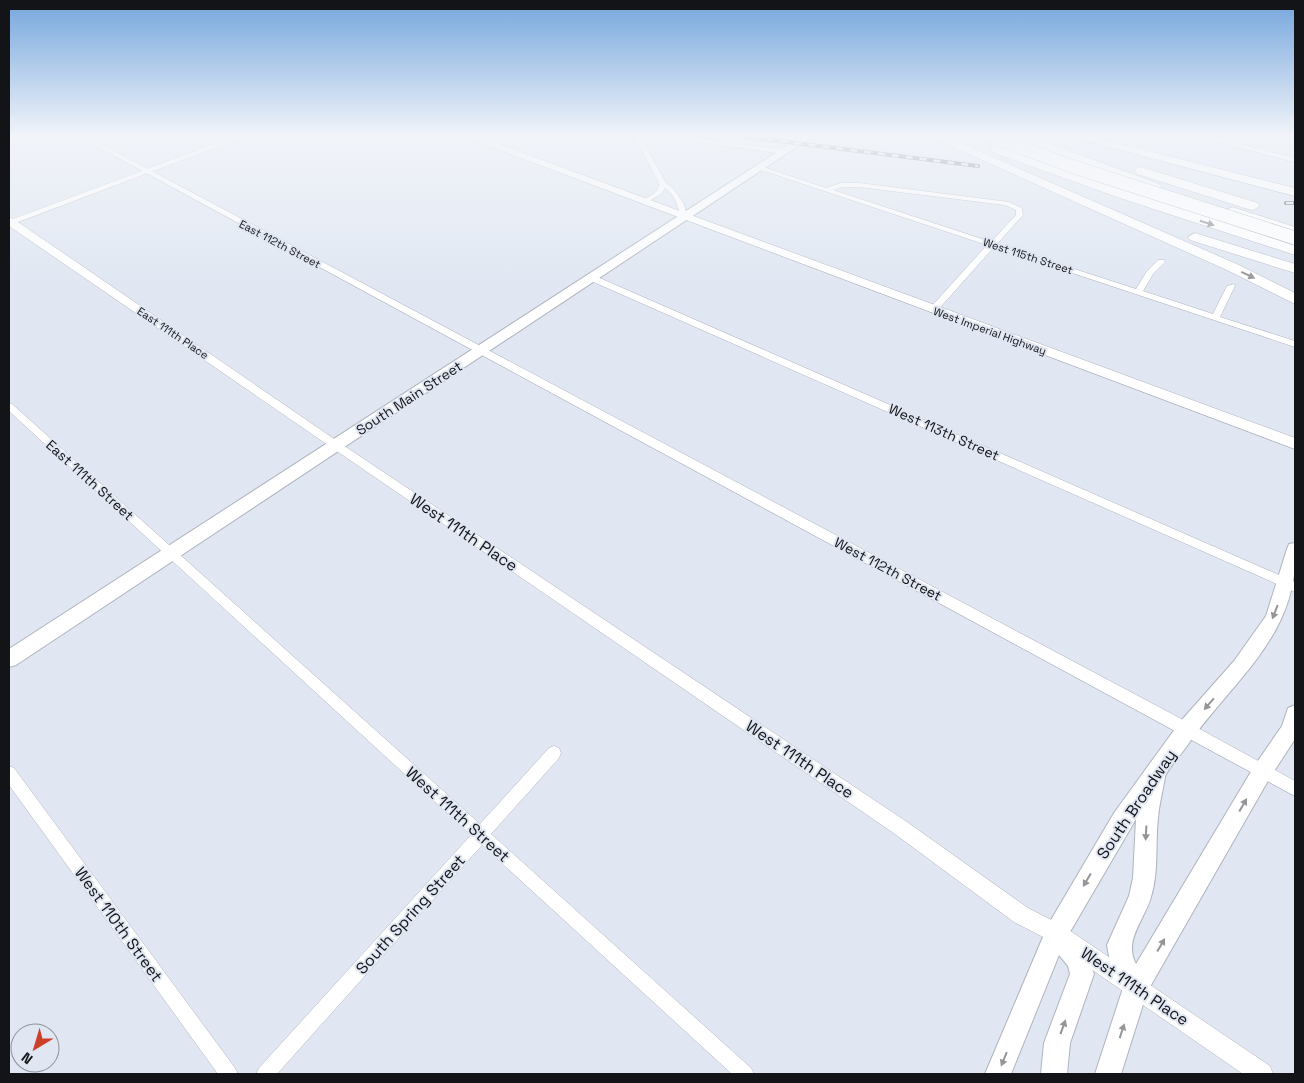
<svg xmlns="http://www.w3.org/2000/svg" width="1304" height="1083" viewBox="0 0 1304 1083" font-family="'Space Grotesk',sans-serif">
<rect width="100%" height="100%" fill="#e0e7f2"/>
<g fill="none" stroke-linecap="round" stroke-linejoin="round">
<!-- minor casing -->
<g stroke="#adb4be" stroke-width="1">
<path id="minor" d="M 78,136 L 86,136 L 1174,715 L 1295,781 L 1295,796 Z
M 634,136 L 640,136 L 666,183 L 673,188 L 684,204 L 688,220 L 682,220 C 678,208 676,195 665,188 L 661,194 L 646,203 L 641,202 L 656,192 L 660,184 Z
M 656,136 L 677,136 L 785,150 L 788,152 L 785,154 Z
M 1196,136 L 1208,136 L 1295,158 L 1295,162 Z
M 760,166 L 826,188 L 841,183 L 859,183 L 1009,202 L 1022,208 L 1023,215 L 997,244 L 1136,289 L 1147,271 L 1158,260 L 1164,260 L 1165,262 L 1153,274 L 1143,291 L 1213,314 L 1227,286 L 1234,284 L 1235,286 L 1220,317 L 1295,341 L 1295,347 L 994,247 L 936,312 L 930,312 L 930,308 L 987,245 L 758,169 L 757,168 ZM 842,187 L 859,187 L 1005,205 L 1016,210 L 1016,215 L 991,242 L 833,190 Z
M 589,276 L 595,276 L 1295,582 L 1295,592 L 589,280 Z
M 9,403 L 12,404 L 480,824 L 549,748 L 554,746 L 559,748 L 561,753 L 559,758 L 491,834 L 751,1068 L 754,1074 L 732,1074 L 482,845 L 277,1074 L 256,1074 L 259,1068 L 471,835 L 9,411 Z
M 9,766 L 14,768 L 235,1068 L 238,1074 L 218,1074 L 9,785 Z"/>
</g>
<!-- tertiary casing -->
<g stroke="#adb4be" stroke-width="1">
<path id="tertiary" d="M 235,136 L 246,136 L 18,222 L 340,443 L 907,822 L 1028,908 L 1063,926 L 1270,1066 L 1273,1074 L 1243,1074 L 1049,940 L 1014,922 L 895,834 L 9,226 L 9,217 L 13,219 Z"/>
</g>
<!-- secondary casing -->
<g stroke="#adb4be" stroke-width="2">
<path id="secondary" d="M 802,136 L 813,136 L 16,665 L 9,667 L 9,649 Z
M 1295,543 C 1301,635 1233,679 1187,746 C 1182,753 1166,771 1165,777 C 1163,790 1159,805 1158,818 C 1155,844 1159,871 1151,897 C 1145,919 1123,941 1136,964 L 1255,765 L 1282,726 L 1288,708 L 1295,705 L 1295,739 L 1269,779 L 1147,992 L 1121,1074 L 1095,1074 L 1123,988 L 1110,962 L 1107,945 L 1129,896 L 1133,878 L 1136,819 L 1070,932 L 1086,952 L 1094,974 L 1070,1043 L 1067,1074 L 1041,1074 L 1044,1043 L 1070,974 L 1068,966 L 1059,955 L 1011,1074 L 985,1074 L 1048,925 L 1114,813 L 1180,722 L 1234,661 L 1266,616 L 1287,549 L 1289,544 Z"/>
</g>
<!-- primary casing -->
<g stroke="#adb4be" stroke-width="1">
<path id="primary" d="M 463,136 L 477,136 L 1295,438 L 1295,449 Z"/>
</g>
<!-- motorway casing -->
<g stroke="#adb4be" stroke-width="1">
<path id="motorway" d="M 929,136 L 945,136 L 1239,265 L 1295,293 L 1295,304 L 1229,271 Z
M 1012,136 L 1029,136 L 1159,184 L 1161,187 L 1159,190 L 1151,190 Z
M 1068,136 L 1089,136 L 1295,188 L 1295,196 Z
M 996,145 L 1295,246 L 1295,255 L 1117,197 L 992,152 L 992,146 Z
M 1141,167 L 1258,203 L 1260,206 L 1253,210 L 1248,209 L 1137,174 L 1135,171 L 1137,168 Z
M 1232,207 L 1295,227 L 1295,235 L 1227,214 L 1225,211 Z
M 1195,233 L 1295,264 L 1295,273 L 1190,240 L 1188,237 Z"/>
</g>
<!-- minor -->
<use href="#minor" fill="#fff" fill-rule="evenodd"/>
<!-- tertiary -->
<use href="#tertiary" fill="#fff" fill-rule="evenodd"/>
<!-- secondary -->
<use href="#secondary" fill="#fff" fill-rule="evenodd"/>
<!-- primary -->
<use href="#primary" fill="#fff" fill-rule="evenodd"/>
<!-- motorway -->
<use href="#motorway" fill="#fff" fill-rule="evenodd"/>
<!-- tram -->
<path stroke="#5a5e64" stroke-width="1" d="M 997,136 L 1075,166 L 1295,240
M 1271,225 L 1295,232"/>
<!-- rail casing -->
<g stroke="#5a5e64" stroke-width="4">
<path id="rail" d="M 739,136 L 978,166
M 1286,203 L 1295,203"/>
</g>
<!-- rail -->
<use href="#rail" stroke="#e0e7f2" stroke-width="2.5" stroke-dasharray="7" stroke-linecap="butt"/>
<!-- motorway-bridge casing -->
<g stroke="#adb4be" stroke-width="14" stroke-linecap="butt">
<path id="motorway-bridge" d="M 990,136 L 1074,167 L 1295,238"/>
</g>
<!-- motorway-bridge -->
<use href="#motorway-bridge" stroke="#fff" stroke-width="13"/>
</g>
<!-- one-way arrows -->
<defs><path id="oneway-solid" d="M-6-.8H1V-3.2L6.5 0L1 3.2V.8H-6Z" transform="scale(1.25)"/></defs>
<g fill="#949597">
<use href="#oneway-solid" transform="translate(1207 223) rotate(18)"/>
<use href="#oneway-solid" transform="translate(1248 275) rotate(25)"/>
<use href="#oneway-solid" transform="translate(1275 612) rotate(111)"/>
<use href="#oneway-solid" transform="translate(1209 704) rotate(131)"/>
<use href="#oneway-solid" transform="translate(1243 805) rotate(-60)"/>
<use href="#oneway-solid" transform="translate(1146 833) rotate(93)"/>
<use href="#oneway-solid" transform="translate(1087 880) rotate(121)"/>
<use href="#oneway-solid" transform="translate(1161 945) rotate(-60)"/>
<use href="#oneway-solid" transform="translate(1063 1027) rotate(-70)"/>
<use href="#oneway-solid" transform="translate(1122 1031) rotate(-72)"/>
<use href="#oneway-solid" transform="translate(1004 1059) rotate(112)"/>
</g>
<!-- sky -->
<linearGradient id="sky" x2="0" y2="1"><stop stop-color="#75a6dd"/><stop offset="0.47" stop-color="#f1f4f9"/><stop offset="1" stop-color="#f1f4f9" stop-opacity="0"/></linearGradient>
<rect width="1304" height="288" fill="url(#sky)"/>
<g text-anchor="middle" stroke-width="4" stroke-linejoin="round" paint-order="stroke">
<!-- far-street labels -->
<g font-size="11" fill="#121418" stroke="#e0e7f2">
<text transform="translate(280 244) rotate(28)" y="4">East 112th Street</text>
<text transform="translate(1028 256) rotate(18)" y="4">West 115th Street</text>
<text transform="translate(990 331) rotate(20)" y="4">West Imperial Highway</text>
<text transform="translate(173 333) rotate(34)" y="4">East 111th Place</text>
</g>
<!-- street labels -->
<g font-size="14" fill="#121418" stroke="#e0e7f2">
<text transform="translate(409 398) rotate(-33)" y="5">South Main Street</text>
<text transform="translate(944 432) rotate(24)" y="5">West 113th Street</text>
<text transform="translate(90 480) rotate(42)" y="5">East 111th Street</text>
<text transform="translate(888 569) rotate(28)" y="5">West 112th Street</text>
</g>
<!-- near-street labels -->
<g font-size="16" fill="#121418" stroke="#e0e7f2">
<text transform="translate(464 532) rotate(34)" y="6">West 111th Place</text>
<text transform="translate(800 759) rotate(34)" y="6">West 111th Place</text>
<text transform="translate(1136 804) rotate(-56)" y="6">South Broadway</text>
<text transform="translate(458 814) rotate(42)" y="6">West 111th Street</text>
<text transform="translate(410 914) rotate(-48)" y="6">South Spring Street</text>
<text transform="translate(119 924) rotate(54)" y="6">West 110th Street</text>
<text transform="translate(1135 986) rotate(34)" y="6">West 111th Place</text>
</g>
</g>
<!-- border -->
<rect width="1304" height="1083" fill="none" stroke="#121418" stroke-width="20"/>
<!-- north arrow -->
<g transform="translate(35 1048) rotate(218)"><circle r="24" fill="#e0e7f2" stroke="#8e939b"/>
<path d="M0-4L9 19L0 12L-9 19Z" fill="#cc402a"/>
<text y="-8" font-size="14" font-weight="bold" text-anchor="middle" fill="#121418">N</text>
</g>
</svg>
